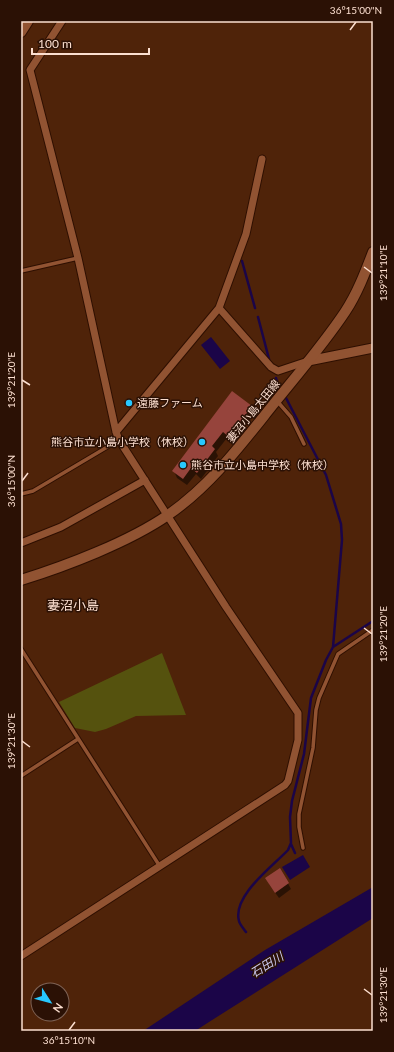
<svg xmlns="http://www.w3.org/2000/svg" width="394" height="1052" viewBox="0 0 394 1052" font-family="Lato,'Noto Sans JP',sans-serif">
<rect width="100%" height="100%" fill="#4f2309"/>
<!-- green -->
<path fill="#55520e" d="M 162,653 L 186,715 L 136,716 L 106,729 L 95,732 L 75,728 L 59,702 Z"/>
<!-- water -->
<path fill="#1b0548" d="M 211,337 L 230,361 L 220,369 L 201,345 Z
M 303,855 L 310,867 L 290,880 L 282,867 Z
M 373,887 L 373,918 L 209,1022 L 195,1031 L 143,1031 L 265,950 Z"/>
<!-- shadow -->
<path fill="#0007" d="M 251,407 L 255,413 L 233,443 L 227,438 L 216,452 L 218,456 L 201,479 L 196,474 L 187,485 L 177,478 L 174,471 Z
M 280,869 L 291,889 L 279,898 L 269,884 Z"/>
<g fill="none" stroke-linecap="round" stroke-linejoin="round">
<!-- stream -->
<path stroke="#1b0548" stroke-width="2.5" d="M 242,261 L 255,308
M 258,317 L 269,359
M 276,378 L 278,385
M 286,398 L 326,475 L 341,524 L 342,540 L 333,647
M 291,844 L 295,853
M 246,932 C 244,929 240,925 239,921 C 232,896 273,866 288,850 L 291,843 L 290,817 L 292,801 L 304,754 L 311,698 L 326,660 L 333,647 L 373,621"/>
</g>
<!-- building -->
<path fill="#96443c" d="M 232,391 L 252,406 L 229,437 L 223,432 L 212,446 L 215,449 L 197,473 L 191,468 L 183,479 L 172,471 Z
M 280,868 L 289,883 L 275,893 L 265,878 Z"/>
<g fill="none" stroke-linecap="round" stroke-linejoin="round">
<!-- service casing -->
<g stroke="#2e0f01" stroke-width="5.5">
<path id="service" d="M 21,271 L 78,258
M 277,401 L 291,417 L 304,444
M 21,494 L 33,491 L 119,440
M 21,649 L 159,865
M 21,776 L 78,739
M 303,848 L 299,827 L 299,814 L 313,748 L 316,710 L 319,698 L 338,654 L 373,630"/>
</g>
<!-- minor casing -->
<g stroke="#2e0f01" stroke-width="9">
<path id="minor" d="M 219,308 L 271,367 L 278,371 L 308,361
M 116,432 L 219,308 L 246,234 L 262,159
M 21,543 L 61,527 L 145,480
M 21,956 L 285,785 L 288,781 L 298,740 L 298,713 L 226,607 L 119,440 L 116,432 L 78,258 L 30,70 L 62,21"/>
</g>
<!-- tertiary casing -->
<g stroke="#2e0f01" stroke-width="11">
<path id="tertiary" d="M 308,361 L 373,348"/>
</g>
<!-- secondary casing -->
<g stroke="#2e0f01" stroke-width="12">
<path id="secondary" d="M 21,32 L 28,21
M 21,580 C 66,566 129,542 168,515 C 210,486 240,446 272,406 C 297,375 323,345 345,312 C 357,294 365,273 373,252"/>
</g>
<!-- service -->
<use href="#service" stroke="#915332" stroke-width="3.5"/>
<!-- minor -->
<use href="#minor" stroke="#915332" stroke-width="7"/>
<!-- tertiary -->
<use href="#tertiary" stroke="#915332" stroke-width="9"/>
<!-- secondary -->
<use href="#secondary" stroke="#915332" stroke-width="10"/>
</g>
<!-- ticks -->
<path fill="none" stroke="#fcdfd0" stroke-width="1.5" d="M 350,30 L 356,22M 364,267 L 372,273M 22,380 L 30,385M 22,481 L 28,473M 364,628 L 372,634M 22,741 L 30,747M 364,989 L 372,995M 69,1030 L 75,1022"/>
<!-- markers -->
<g fill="#27c8ff" stroke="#2b1105" stroke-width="1.5">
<circle cx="129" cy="403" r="4"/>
<circle cx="202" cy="442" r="4"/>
<circle cx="183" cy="465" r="4"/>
</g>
<g text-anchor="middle" stroke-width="3" stroke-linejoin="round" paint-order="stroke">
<!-- poi labels -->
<g font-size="11" fill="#fcdfd0" stroke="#2b1105" text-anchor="start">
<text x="137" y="407">遠藤ファーム</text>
<text x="194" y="446" text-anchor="end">熊谷市立小島小学校（休校）</text>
<text x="191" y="469">熊谷市立小島中学校（休校）</text>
</g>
<!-- street labels -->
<g font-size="11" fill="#fcdfd0" stroke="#2b1105">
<text transform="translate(253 411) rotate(-51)" y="4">妻沼小島太田線</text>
</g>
<!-- water labels -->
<g font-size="12" font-style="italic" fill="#c9c7ef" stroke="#2b1105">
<text transform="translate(267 965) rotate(-32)" y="4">石田川</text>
</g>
<!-- quarter labels -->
<g font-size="13" fill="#fcdfd0" stroke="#2b1105">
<text x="73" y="610">妻沼小島</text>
</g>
</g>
<!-- border -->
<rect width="394" height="1052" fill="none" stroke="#2b1105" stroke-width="44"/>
<!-- north arrow -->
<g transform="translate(50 1002) rotate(126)"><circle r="19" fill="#2b1105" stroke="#7f6356"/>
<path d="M0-3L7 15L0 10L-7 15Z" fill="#27c8ff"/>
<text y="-6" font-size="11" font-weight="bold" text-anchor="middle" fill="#fcdfd0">N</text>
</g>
<!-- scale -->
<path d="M32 48v6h117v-6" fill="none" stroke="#fcdfd0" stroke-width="2"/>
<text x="38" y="48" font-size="12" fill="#fcdfd0" stroke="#2b1105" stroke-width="3" paint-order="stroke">100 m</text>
<rect x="22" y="22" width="350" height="1008" fill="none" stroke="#fcdfd0" stroke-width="1.5"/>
<g font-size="10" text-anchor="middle" fill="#fcdfd0">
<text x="356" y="14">36°15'00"N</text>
<text transform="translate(383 273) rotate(-90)" y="4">139°21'10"E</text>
<text transform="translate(11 380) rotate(-90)" y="4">139°21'20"E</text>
<text transform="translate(11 481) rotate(-90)" y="4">36°15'00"N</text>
<text transform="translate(383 634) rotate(-90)" y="4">139°21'20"E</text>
<text transform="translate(11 741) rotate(-90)" y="4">139°21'30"E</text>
<text transform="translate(383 995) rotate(-90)" y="4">139°21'30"E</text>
<text x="69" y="1044">36°15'10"N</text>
</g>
</svg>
